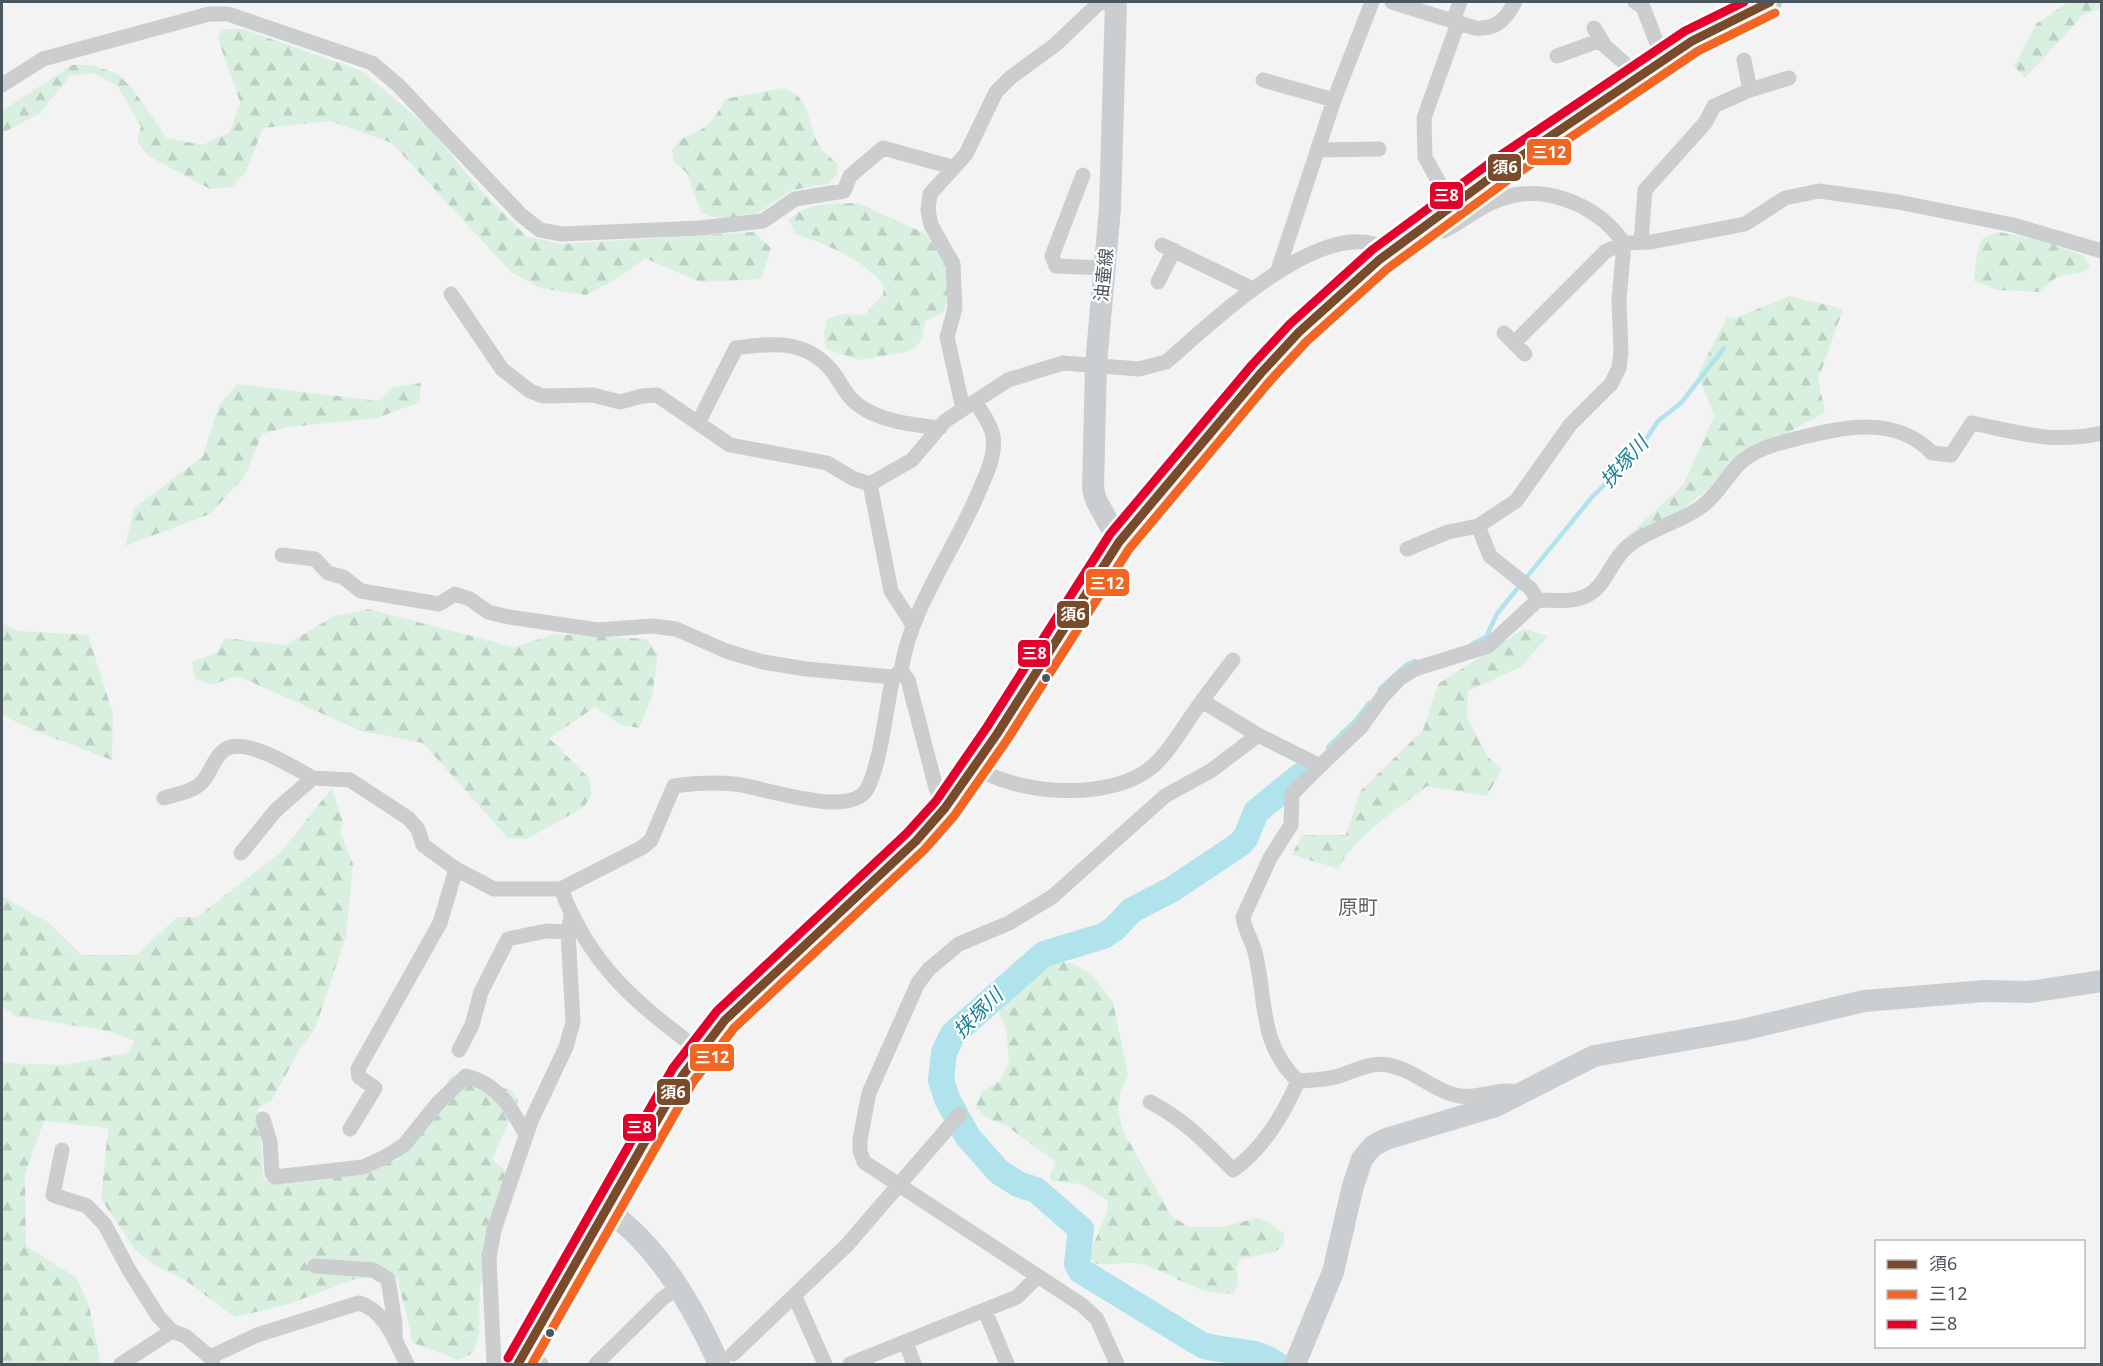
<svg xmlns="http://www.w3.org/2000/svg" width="2103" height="1366" viewBox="0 0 2103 1366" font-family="'Noto Sans','Noto Sans JP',sans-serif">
<defs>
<pattern id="forest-firs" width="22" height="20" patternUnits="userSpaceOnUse" patternTransform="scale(1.5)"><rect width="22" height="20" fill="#d9f0e0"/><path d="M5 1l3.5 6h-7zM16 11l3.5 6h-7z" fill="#bcd0c3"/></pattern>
</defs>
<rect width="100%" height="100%" fill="#f3f3f3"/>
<!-- forest -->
<path fill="url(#forest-firs)" d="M 2068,2 L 2101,2 L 2101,8 L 2083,15 L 2025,78 L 2014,66 L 2036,24 Z
M 221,29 L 243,29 L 362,71 L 430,129 L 480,189 L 526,236 L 560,244 L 754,232 L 771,248 L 761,279 L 700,282 L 645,258 L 620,277 L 586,295 L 540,288 L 511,272 L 392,143 L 330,121 L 263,128 L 246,172 L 232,187 L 210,189 L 147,155 L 137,142 L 141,126 L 117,86 L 93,73 L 70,76 L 40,113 L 2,133 L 2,111 L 72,65 L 92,65 L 118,74 L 134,91 L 167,138 L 202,145 L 230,132 L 240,102 L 218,39 Z
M 783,88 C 811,95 807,126 820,147 C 824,153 832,159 838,164 L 837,175 L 828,184 L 793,190 L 754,215 L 720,219 L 701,213 L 687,173 L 674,162 L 672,151 C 681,135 687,138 702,129 C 713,123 719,110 725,99 Z
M 858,203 L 926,234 L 946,263 L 951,286 L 944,312 L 925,321 L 921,341 L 910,351 L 860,360 L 826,349 L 824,333 L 827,319 L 843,314 L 864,315 L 883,295 L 884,285 C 862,259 827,244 795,234 L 789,220 C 805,202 835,204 858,203 Z
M 1999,232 L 2044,241 L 2084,256 L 2090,267 L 2082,272 L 2057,277 L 2038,292 L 1997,290 L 1974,281 L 1977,253 L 1982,239 Z
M 1790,296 L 1843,309 L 1818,380 L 1825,412 L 1755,451 L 1667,522 L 1617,546 L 1684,484 L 1714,416 L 1698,374 L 1727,317 L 1735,318 Z
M 421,383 L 420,402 L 377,418 L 289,427 L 262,434 L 245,476 L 210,514 L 125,546 L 134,508 L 203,456 L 218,407 L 237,384 L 378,401 L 392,387 Z
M 368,609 L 514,647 L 556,634 L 647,639 L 658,654 L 652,697 L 639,728 L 621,725 L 595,707 L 549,738 L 590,779 L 591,795 L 584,807 L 527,839 L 508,838 L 423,743 L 361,731 L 238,676 L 211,685 L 195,679 L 192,662 L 216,653 L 225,638 L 286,645 L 334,616 Z
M 2,623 L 19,631 L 88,635 L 113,714 L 112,760 L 35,731 L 2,715 Z
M 1524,629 L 1548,636 L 1521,667 L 1468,691 L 1467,717 L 1488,757 L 1502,769 L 1487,796 L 1427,786 C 1395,811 1358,834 1337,869 C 1321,862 1308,861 1292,854 L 1302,835 L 1346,835 L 1360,791 L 1423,730 L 1438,684 Z
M 332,788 L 343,822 L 340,831 L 353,864 L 346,936 L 315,1029 L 302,1046 L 271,1101 L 258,1108 L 264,1180 L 334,1178 L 397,1160 L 451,1076 L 511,1090 L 518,1100 L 492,1160 L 507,1171 L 480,1288 L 479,1332 L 474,1352 L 459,1360 L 413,1343 L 397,1277 L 355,1279 L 289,1304 L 235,1317 L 182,1278 L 157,1267 L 136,1251 L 101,1199 L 108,1128 L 44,1121 L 25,1174 L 26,1246 L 77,1278 L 89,1306 L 101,1364 L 2,1364 L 2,1063 L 65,1065 L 127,1053 L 135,1041 L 107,1031 L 16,1016 L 2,1006 L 2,896 L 48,922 L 82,955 L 137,955 L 177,917 L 197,917 L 280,853 Z
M 1048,961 L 1072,963 L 1091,974 L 1113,1002 L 1128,1075 L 1121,1090 L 1118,1110 L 1123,1131 L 1172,1217 L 1190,1227 L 1221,1227 L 1257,1218 L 1268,1222 L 1284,1234 L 1284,1244 L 1275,1252 L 1241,1259 L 1236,1267 L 1239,1284 L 1233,1293 C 1200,1298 1172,1272 1140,1264 C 1126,1261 1109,1267 1094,1263 L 1089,1255 L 1108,1210 L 1107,1200 L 1081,1184 L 1051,1181 L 1050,1175 L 1056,1162 L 1008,1127 L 987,1118 L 976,1107 L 981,1092 L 1000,1081 L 1009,1061 L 1006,1028 L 999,1014 L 1001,1006 L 1011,989 Z"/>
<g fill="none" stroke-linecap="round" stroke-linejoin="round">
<!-- stream -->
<path stroke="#b0e3eb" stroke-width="4.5" d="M 1525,579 L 1593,496 L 1638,452 L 1658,421 L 1681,403 L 1724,348
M 1472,644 L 1486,637 L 1497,614 L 1520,585
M 1380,689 L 1406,665 L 1415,661
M 1328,747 L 1357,719 L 1369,703"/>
<!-- river -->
<path stroke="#b0e3eb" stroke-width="26" d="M 1276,1364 C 1254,1348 1227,1353 1202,1345 L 1081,1271 L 1077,1264 L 1081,1229 L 1036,1190 L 1018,1184 L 999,1172 L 968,1137 L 947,1099 L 941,1080 L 944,1052 L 953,1034 L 1044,954 L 1103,936 L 1114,929 L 1132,910 L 1171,890 L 1240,844 L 1246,837 L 1256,812 L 1300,776"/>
<!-- street -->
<path stroke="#cbcdce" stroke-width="15" d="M 1392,2 L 1475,28 C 1496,30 1506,19 1515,2
M 1635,2 L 1643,7 L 1663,59
M 1453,21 L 1460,2
M 1594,28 L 1605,46 L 1639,76
M 1557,56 L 1601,40
M 1744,60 L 1750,90
M 1263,80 L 1334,100
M 2,85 L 43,59 L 209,14 L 228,14 L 372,63 L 398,85 L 521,215 L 540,230 L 562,234 L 700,228 L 763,221 L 795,199 L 844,191 L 850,176 L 883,148 L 952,167
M 1318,150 L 1379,149
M 1083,175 L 1052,256 L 1056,266 L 1106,268
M 1452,206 L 1425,157 L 1424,118 L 1458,23
M 1641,242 L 1645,190 L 1705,123 L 1714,106 L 1750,90 L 1789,78
M 1162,245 L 1253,289
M 1278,270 L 1334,100 L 1372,2
M 1158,282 L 1174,250
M 451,294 L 502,369 L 530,391 L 543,396 L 593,395 L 620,402 L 642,396 L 657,395 L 730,445 L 827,463 L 854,479 L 870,484 L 912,460 L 945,421 L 1008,380 L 1063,363 L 1139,369 L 1166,362 C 1211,324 1329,207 1390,252
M 1504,333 L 1525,354
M 1514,343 L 1606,251 L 1624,243 L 1651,242 L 1745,224 L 1785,198 L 1819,191 L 1898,202 L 2013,225 L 2102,251
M 963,409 L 947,337 L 955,308 L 953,264 L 931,225 L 928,210 L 930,194 L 966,154 L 996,92 L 1011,77 L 1055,45 L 1098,4 L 1105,2
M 698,423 L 736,348 C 772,343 806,339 832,371 C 841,382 845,395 857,404 C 878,421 913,425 940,428
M 870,484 L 891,591 L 913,625
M 1478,526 L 1490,556 L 1530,588 L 1538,600
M 1407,549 L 1448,532 L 1478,526 L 1516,501 L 1570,425 L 1611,384 L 1619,368 L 1621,352 L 1619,300 L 1624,243 C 1595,202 1538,180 1491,203 C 1474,211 1460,223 1443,231 L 1436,231 L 1427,223
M 282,555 L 315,559 L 328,573 L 343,577 L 361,591 L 439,604 L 455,594 L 470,599 L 488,612 L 509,617 L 598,630 L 652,626 L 676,629 L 726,651 L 763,662 L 806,669 L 893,677
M 1202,701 L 1258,735 L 1320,766 L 1361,727 L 1383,696 L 1399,679 L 1415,669 L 1488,646 L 1538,600 C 1555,600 1573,603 1588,595 C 1606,585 1610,563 1625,549 C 1647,529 1677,524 1701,507 C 1718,495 1726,477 1740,463 C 1756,448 1779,443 1799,438 C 1844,427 1896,415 1932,453 L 1951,455 L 1972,423 C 2021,433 2051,444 2102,433
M 1320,766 L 1292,794 L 1291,825 L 1270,858 L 1243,917 C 1244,929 1252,940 1255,952 C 1267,1000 1258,1043 1298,1081 C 1312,1080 1326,1080 1339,1076 C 1356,1070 1370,1062 1388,1065 C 1414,1069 1434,1092 1460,1096 C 1483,1099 1499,1086 1523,1093
M 975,767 C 1018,795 1112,802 1153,766 C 1169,752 1180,732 1192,715 C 1205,696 1219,678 1233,660
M 164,798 C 176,794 193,792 202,782 C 211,773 213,759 223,751 C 243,734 294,768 313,778
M 945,808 L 936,788 L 908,680 L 901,671 C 910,608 956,548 980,489 C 987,472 996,455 993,436 C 991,424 982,413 976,403
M 241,853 L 276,810 L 313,778 L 350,780 L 408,818 L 418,829 L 423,845 L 456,869 L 494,889 L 561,889 L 643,847 L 651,840 L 674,786 C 694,783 714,782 734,784 C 761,786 849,820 867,789 C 881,763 886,707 893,677 L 901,671
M 561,889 C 591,967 635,1002 700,1051
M 459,1050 L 472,1025 L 481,992 L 508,939 L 546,931 L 568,932
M 1150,1102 C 1184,1119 1207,1144 1233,1170 C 1262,1150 1284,1114 1298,1081
M 263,1119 L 270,1142 L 272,1173 L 275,1177 L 363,1167 L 385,1157 L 404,1145 L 438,1103 L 466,1076 C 498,1084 511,1107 526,1135
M 350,1129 L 375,1088 L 359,1077 L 358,1069 L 440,923 L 456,869
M 62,1150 L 53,1195 L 87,1206 L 105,1225 L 129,1270 L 158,1316 L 172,1331
M 315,1266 L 373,1270 L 388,1279 L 395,1323 L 395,1337
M 795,1297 L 825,1364
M 985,1311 L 1007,1364
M 906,1343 L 914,1364
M 524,1354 L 541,1364
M 733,1354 L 847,1245 L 960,1114
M 121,1364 L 172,1331 L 185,1336 L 210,1357
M 213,1364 L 210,1357 L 257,1335 L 359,1303 C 385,1310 396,1343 407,1364
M 494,1364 L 489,1258 L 494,1230 L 531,1121 L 566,1047 L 573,1022 L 568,932 L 571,916
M 596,1364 L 663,1298 L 677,1289
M 850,1364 L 1017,1297 L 1038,1276
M 1117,1364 L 1097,1319 L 1082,1305 L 864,1162 L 860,1151 L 860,1139 L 869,1093 L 918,983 L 929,969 L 959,944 L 1009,923 L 1052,897 L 1165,796 L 1212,770 L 1258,735"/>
<!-- secondary -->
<path stroke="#cbced0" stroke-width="22" d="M 1116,2 L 1110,208 L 1096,364 L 1093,489 L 1096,500 L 1119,542
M 607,1210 C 659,1246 694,1308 719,1364
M 1295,1364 L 1333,1272 L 1353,1186 L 1362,1159 L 1373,1146 L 1386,1139 L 1496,1106 L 1594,1056 L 1742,1030 L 1864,1001 L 1985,991 L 2029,992 L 2102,981"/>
<!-- primary -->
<path stroke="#c8cbce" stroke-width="24" d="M 518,1364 L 683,1075 L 725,1020 L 916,841 L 945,808 L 997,734 L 1119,542 L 1261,373 L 1299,332 L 1379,260 L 1505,167 L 1692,41 L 1770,2"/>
<!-- bus-1 casing -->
<g stroke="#fff" stroke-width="14">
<path id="bus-1" d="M 518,1364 L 683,1075 L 725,1020 L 916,841 L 945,808 L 997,734 L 1119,542 L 1261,373 L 1299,332 L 1379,260 L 1505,167 L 1692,41 L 1770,2"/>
</g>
<!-- bus-2 casing -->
<g stroke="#fff" stroke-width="14">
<path id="bus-2" d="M 532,1364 L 693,1082 L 734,1028 L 924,850 L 954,816 L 1007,740 L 1129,549 L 1270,381 L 1307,341 L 1387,269 L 1512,177 L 1698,51 L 1775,13"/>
</g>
<!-- bus-3 casing -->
<g stroke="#fff" stroke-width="14">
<path id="bus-3" d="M 508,1358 L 673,1068 L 717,1011 L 907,833 L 936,801 L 987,727 L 1110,534 L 1252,365 L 1290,324 L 1372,250 L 1498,157 L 1685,31 L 1744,2"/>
</g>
<!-- bus-1 -->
<use href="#bus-1" stroke="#7a4b2a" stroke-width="9"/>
<!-- bus-2 -->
<use href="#bus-2" stroke="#f26522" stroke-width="9"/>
<!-- bus-3 -->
<use href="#bus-3" stroke="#e4002b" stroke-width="9"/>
</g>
<!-- markers -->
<g fill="#4b565e" stroke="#fff" stroke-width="2">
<circle cx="1046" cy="678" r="5"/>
<circle cx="550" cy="1333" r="5"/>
</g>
<g text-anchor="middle" stroke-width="4.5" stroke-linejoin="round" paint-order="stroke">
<!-- street labels -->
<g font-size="18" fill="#4b565e" stroke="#fff">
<text transform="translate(1104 275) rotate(-84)" y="6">油壷線</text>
</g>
<!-- water labels -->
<g font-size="20" font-style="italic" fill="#147f90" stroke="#fff">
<text transform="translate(1624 462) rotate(-48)" y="7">挟塚川</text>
<text transform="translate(978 1013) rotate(-45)" y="7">挟塚川</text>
</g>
<!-- neighbourhood labels -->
<g font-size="20" fill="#5f6366" stroke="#fff">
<text x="1358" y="914">原町</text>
</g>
</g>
<g stroke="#fff" stroke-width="2">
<rect x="1526" y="138" width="46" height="28" rx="6" fill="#f26522"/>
<rect x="1487" y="153" width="35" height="29" rx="6" fill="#7a4b2a"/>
<rect x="1429" y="181" width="35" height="29" rx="6" fill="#e4002b"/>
<rect x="1085" y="568" width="45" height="29" rx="6" fill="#f26522"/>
<rect x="1056" y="600" width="34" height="29" rx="6" fill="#7a4b2a"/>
<rect x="1017" y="639" width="34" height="29" rx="6" fill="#e4002b"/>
<rect x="689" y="1043" width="46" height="29" rx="6" fill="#f26522"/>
<rect x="656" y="1078" width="35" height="28" rx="6" fill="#7a4b2a"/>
<rect x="622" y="1113" width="35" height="29" rx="6" fill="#e4002b"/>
</g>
<g font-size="16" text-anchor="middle" font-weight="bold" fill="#fff">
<text x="1549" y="158">三12</text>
<text x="1505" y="173">須6</text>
<text x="1446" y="201">三8</text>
<text x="1107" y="589">三12</text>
<text x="1073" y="620">須6</text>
<text x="1034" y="659">三8</text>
<text x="712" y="1063">三12</text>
<text x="673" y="1098">須6</text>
<text x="639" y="1133">三8</text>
</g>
<!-- border -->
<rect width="2103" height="1366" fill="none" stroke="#4b565e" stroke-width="6"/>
<!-- legend -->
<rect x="1875" y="1240" width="210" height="108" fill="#ffffff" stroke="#b7bbbf" stroke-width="1.5"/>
<rect x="1887" y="1260" width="30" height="9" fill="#7a4b2a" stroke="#b7bbbf" stroke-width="1.5"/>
<text x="1929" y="1270" font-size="18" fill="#4b565e">須6</text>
<rect x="1887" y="1290" width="30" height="9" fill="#f26522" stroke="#b7bbbf" stroke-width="1.5"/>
<text x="1929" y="1300" font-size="18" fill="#4b565e">三12</text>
<rect x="1887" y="1320" width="30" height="9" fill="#e4002b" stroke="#b7bbbf" stroke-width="1.5"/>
<text x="1929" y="1330" font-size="18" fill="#4b565e">三8</text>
</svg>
